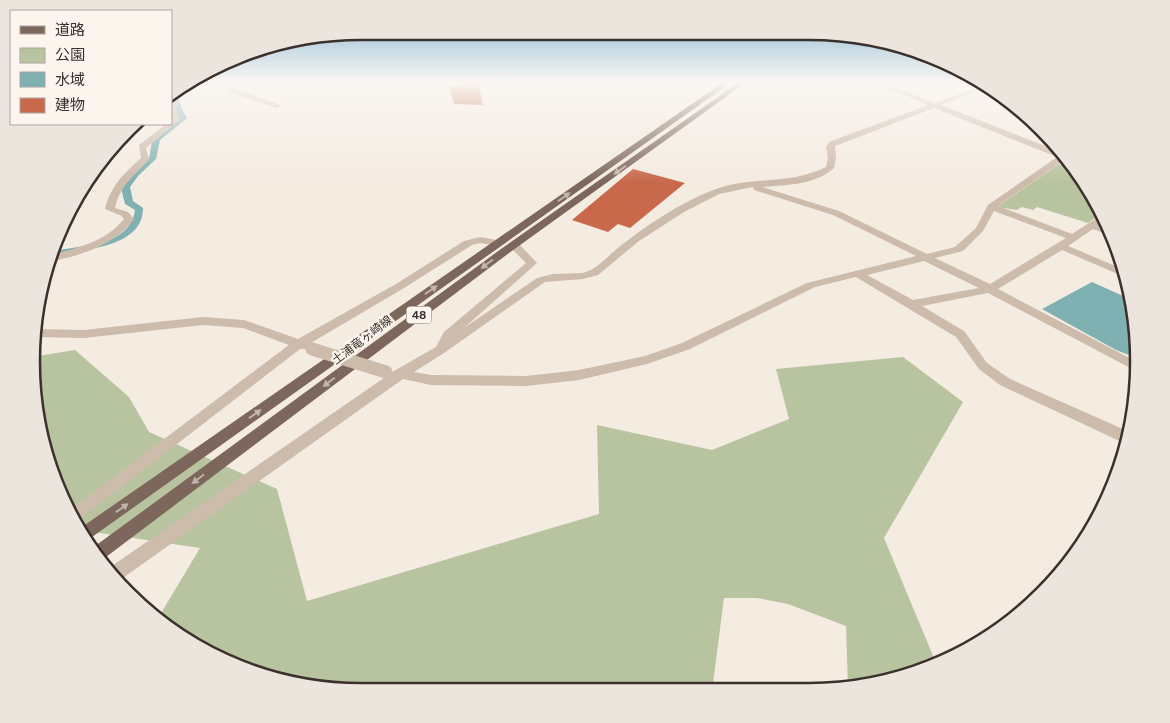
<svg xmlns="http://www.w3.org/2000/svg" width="1170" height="723" viewBox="0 0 1170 723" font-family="'Public Sans','Noto Sans JP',sans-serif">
<rect width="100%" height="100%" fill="#f4ebe1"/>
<!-- green -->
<path fill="#b8c4a0" d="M 1059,164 L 1076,170 L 1094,196 L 1102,213 L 1088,223 L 1037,207 L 1033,210 L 1022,207 L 1017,210 L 997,207 Z
M 75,350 L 129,397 L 149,432 L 277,489 L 307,601 L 599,514 L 597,425 L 712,450 L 789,419 L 776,369 L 903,357 L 963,402 L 884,538 L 936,663 L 894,680 L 848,688 L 846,626 L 788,604 L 757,598 L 724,598 L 712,691 L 319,689 L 235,667 L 157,620 L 200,548 L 80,530 L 49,467 L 31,361 L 32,357 Z"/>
<!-- water -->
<path fill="#7fb0b2" d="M 181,89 C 176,99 182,109 187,118 L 160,140 L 156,159 L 138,176 L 130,187 L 133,201 L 143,208 C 143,250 78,249 49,256 L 51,252 C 80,244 129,248 135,210 L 125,204 L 121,188 L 149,159 L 152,141 L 179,120 L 172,105 L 172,93 Z
M 1092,282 L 1132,300 L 1136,318 L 1137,358 L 1116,350 L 1042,309 Z"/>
<!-- building -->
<path fill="#c8694b" d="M 459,81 L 478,81 L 483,105 L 454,104 L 450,87 L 461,86 Z
M 633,169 L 685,183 L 630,228 L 618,224 L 608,232 L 572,220 Z"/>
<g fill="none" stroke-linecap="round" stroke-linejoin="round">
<!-- minor -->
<path fill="#cdbbac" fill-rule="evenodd" d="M 231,81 L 237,81 L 236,89 L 283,106 L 276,108 L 229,92 Z
M 728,81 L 738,81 L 744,84 L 741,86 Z
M 870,81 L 879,81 L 935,103 L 984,85 L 989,87 L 941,105 L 1063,153 L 1067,158 L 998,206 L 1072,234 L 1103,214 L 1105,220 L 1099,225 L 1109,229 L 1112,236 L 1093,229 L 1068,246 L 1125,270 L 1127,278 L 1062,250 L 998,289 L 1137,362 L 1138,372 L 988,293 L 922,306 L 964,331 L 987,363 L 1010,379 L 1123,429 L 1130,433 L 1128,445 L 1000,385 L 979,369 L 956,337 L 856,277 L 815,287 L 690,349 L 647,364 L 579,380 L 526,386 L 431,385 L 403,379 L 120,580 L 109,568 L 394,371 L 436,347 L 444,332 L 526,263 L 510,247 L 510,243 L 518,243 L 537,263 L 464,328 L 537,278 L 553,274 L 583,273 L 591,270 C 603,263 612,252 623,244 C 650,223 680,203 711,191 C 749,175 789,186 826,167 L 828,158 L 826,147 L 829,142 L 928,105 ZM 934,108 L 1057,157 L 988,205 L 976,228 L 955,247 L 927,254 L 839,211 L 762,187 C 785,185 816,185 834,168 L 836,158 L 835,146 ZM 753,187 L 754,190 L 833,215 L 916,256 L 807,283 L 682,343 L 645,356 L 579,370 L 526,376 L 431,375 L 414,372 L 444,353 L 545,282 L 583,279 L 598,275 L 639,241 L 684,212 L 719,194 ZM 994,211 L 1066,238 L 990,284 L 935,258 L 963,251 L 983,231 ZM 924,261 L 979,288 L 913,300 L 867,275 Z
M 171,105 L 175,107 L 180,120 L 146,148 L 149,159 C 135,175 120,185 115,208 L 128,212 L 134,219 C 114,246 79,256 48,262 L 49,256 C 76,248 106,242 124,219 L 122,216 L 105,209 C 110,187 124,173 141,158 L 139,145 L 166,124 L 171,124 Z
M 480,237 L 502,241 L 503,243 L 498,246 L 480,243 L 472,245 L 404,288 L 309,344 L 310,346 L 308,349 L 300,349 L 76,522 L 70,510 L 289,345 L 243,328 L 203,325 L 84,338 L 36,337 L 37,329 L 84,330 L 203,317 L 244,320 L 298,339 L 396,284 L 464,241 Z"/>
<!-- primary -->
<path fill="#7d675c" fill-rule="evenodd" d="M 725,81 L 733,81 L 85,542 L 79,529 Z
M 741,81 L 748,81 L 509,253 L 102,560 L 91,549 L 501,249 Z"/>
<!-- minor-bridge -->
<path stroke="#cdbbac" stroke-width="13" d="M 312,349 L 386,372"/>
</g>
<!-- one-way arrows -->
<defs><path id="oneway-solid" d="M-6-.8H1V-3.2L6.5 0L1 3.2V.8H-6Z" transform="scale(1.25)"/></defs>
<g fill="#c2b5ac">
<use href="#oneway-solid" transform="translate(620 170) rotate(145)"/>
<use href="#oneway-solid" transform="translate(564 197) rotate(-35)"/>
<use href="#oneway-solid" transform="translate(487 264) rotate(143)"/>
<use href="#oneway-solid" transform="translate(431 290) rotate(-35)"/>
<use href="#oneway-solid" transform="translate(329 382) rotate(143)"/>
<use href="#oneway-solid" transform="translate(255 414) rotate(-35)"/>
<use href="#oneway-solid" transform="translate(198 479) rotate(143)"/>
<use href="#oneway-solid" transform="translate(122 508) rotate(-35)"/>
</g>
<!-- sky -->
<linearGradient id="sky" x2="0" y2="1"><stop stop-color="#7eb2d2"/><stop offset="0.45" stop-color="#faf6f2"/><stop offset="1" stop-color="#faf6f2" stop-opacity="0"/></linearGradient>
<rect width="1170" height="182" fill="url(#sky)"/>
<g text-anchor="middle" stroke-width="4.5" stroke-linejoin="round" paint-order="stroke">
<!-- shield labels -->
<rect fill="#fbf5ee" stroke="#756b66" stroke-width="1" x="406.5" y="306.5" width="25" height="17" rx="4"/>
<g font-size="11" font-weight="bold" fill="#3b302b">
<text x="419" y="319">48</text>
</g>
<!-- street labels -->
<g font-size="12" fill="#3b302b" stroke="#fbf5ee">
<text transform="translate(362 340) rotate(-37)" y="4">土浦竜ヶ崎線</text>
</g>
</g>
<!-- crop -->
<path d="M0 0H1170V723H0ZM361 40H809A321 321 0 0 1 1130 361V362A321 321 0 0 1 809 683H361A321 321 0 0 1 40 362V361A321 321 0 0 1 361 40Z" fill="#ece5de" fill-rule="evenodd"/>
<path fill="none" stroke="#3b302b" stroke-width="2.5" d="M361 40H809A321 321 0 0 1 1130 361V362A321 321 0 0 1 809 683H361A321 321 0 0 1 40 362V361A321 321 0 0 1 361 40Z"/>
<!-- legend -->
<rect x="10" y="10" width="162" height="115" fill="#fbf5ee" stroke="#aea6a0"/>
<rect x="20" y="26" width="25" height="8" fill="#7d675c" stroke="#aea6a0"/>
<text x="55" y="35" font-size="15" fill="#3b302b">道路</text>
<rect x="20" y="48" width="25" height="15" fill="#b8c4a0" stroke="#aea6a0"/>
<text x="55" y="60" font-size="15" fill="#3b302b">公園</text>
<rect x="20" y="72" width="25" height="15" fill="#7fb0b2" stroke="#aea6a0"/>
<text x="55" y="85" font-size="15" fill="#3b302b">水域</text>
<rect x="20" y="98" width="25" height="15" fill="#c8694b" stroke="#aea6a0"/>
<text x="55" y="110" font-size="15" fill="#3b302b">建物</text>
</svg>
